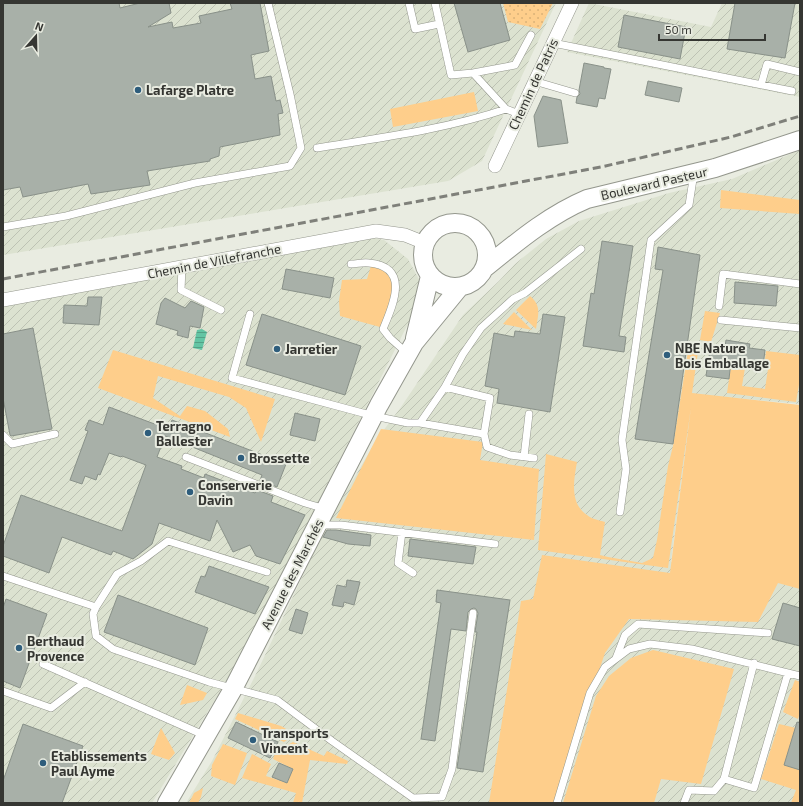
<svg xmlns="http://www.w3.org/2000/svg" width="803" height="806" viewBox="0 0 803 806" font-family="'Exo 2',sans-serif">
<defs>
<pattern id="industrial-furrows" width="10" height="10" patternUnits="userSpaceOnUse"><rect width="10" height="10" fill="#dce2d0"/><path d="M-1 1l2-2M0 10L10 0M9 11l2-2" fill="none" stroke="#bdc2b3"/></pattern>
<pattern id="park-dots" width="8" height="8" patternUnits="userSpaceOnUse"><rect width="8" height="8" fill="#fece8b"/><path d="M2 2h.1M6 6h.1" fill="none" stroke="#dab278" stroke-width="1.8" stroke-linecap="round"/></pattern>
<pattern id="water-rules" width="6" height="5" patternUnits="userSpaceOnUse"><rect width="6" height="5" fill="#63c5a4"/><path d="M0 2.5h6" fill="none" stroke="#52a186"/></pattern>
</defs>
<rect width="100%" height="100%" fill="#e9ece1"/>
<!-- industrial -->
<path fill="url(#industrial-furrows)" d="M 3,3 L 556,3 L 482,161 L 448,181 L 3,255 Z
M 589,3 L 711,27 L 722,3 L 800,3 L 800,97 L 567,52 Z
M 800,150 L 800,404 L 693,394 L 671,562 L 800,585 L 800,803 L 186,803 L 212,761 L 256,674 L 329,521 L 377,439 L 401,407 L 463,315 L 499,281 L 515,264 L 546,239 L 579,221 L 669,193 L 732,179 Z
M 367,237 L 384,240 L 408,259 L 421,283 L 417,306 L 236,665 L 152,803 L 3,803 L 3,306 Z"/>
<!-- grass -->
<path fill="#fece8b" d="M 474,92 L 478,111 L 393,127 L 390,109 Z
M 721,190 L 800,200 L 800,214 L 720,208 Z
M 371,266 L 385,271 L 391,279 L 393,288 L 385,321 L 380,327 L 340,316 L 339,301 L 342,280 L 367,279 Z
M 530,296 C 542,306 538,315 536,329 L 516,310 Z
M 705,311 L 720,313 L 711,342 L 700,340 Z
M 514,312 L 532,330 L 503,324 Z
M 689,345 L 699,345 L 692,393 L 800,405 L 800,589 L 778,583 L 758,622 L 629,619 L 605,653 L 554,803 L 489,803 L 521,601 L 533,599 L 542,555 L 670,573 L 691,407 L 668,568 L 538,550 L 546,454 L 577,462 C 574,479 569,503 587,515 C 591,519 599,520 605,522 L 600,555 L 608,557 L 642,563 L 653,558 L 657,540 L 668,466 L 673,446 Z
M 113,350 L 275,399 L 261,442 L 246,408 L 229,397 L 158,376 L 153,398 L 180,416 L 187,406 L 205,411 L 228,429 L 230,437 L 98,388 Z
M 766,351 L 800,355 L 800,379 L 796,402 L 727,393 L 731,366 L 745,368 L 742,386 L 765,389 L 768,369 L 764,369 Z
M 381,429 L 483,442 L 480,460 L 539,469 L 534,540 L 336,518 Z
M 653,650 L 734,669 L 701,784 L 661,779 L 654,803 L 563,803 L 596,696 L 609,676 L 631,658 Z
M 795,680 L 800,682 L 800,713 L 798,719 L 783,712 Z
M 187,685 L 207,693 L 203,700 L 180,705 Z
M 238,713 L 281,726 L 295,734 L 284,742 L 235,719 Z
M 779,724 L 796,728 L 784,765 L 800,770 L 800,803 L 791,803 L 796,790 L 761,779 Z
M 161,728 L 175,753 L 169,760 L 151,754 Z
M 293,742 L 324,756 L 327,751 L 348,761 L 347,764 L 310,760 L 302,803 L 293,803 L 296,793 L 242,778 L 252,754 L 271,764 L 266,776 L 287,783 L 293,769 L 273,759 L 276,751 Z
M 223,744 L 247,753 L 235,785 L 211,776 L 212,765 Z
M 203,788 L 201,797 L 198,803 L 189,803 L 194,793 Z"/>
<!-- park -->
<path fill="url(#park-dots)" d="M 503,3 L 553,3 L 540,29 L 508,22 Z"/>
<!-- water -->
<path fill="url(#water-rules)" d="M 202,329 L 207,332 L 202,350 L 193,348 L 197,330 Z"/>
<!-- building -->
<path fill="#a8b0a8" stroke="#899189" d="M 3,3 L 119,3 L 120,8 L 140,3 L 169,3 L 171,13 L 148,27 L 172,22 L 173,28 L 201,23 L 199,16 L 232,9 L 230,3 L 260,3 L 269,51 L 251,55 L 255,79 L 271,76 L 276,101 L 280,100 L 283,113 L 278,114 L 280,135 L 220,147 L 219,156 L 210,159 L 210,161 L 147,171 L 150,185 L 91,194 L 88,184 L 23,197 L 20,187 L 3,190 Z
M 454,3 L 500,3 L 510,40 L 468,52 Z
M 735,3 L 795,3 L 785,58 L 727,49 Z
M 624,15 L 686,27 L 680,59 L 618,47 Z
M 584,63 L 604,67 L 604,68 L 611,69 L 605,99 L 599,98 L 597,107 L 576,103 L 577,97 L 580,94 L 579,90 Z
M 648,81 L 682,88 L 679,102 L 645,95 Z
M 543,96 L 561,100 L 568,143 L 538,147 L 534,116 Z
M 602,241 L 633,246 L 619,336 L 626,337 L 624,352 L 583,346 L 591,293 L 594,294 Z
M 658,247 L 700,255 L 673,444 L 635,439 L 663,270 L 655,269 Z
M 286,269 L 334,278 L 330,298 L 282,289 Z
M 735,282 L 778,286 L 776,306 L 734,303 Z
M 88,297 L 102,297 L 99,325 L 63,323 L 64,305 L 87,306 Z
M 165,298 L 185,308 L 191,301 L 204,307 L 200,328 L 190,326 L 188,338 L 177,335 L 178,331 L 156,324 L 161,303 Z
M 262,314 L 361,346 L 345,395 L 246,365 Z
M 543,314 L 565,317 L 550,412 L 497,403 L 499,389 L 485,386 L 494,333 L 514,337 L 515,331 L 540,334 Z
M 33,328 L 52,429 L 11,436 L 10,435 L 3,398 L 3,334 Z
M 726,340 L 750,344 L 749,348 L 765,350 L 763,366 L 731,361 L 729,379 L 706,376 L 710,350 L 724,353 Z
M 109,407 L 168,429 L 167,432 L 172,420 L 286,464 L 277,487 L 260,480 L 262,475 L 165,436 L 157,457 L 182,466 L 181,469 L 204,478 L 205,474 L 255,493 L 257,490 L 273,496 L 271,502 L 305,515 L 280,564 L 256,556 L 250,545 L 233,552 L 217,520 L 210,541 L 159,523 L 152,544 L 133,559 L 113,551 L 111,555 L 62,537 L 49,573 L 3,556 L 3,546 L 21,495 L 122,531 L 146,465 L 122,456 L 121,457 L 109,453 L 100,475 L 98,474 L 96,480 L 85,476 L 82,484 L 70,480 L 88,431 L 85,430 L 89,420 L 103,425 Z
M 295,413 L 320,419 L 315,441 L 290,435 Z
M 327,530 L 336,530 L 371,535 L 370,546 L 348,544 L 323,537 Z
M 410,539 L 476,547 L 473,564 L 408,556 Z
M 209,566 L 269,587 L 255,614 L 195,592 L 201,576 L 205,577 Z
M 347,580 L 360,582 L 354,605 L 344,602 L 343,607 L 332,605 L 337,585 L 346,587 Z
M 437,590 L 510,600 L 483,772 L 457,768 L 477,632 L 475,632 L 478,613 L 476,609 L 474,608 L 471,609 L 468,612 L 466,631 L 451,629 L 435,741 L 421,739 L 441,603 L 436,602 Z
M 118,595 L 208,628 L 195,665 L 104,632 Z
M 6,599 L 47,614 L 20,688 L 3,681 L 3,608 Z
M 783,603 L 800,608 L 800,646 L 772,639 Z
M 296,609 L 308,613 L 302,634 L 289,630 Z
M 236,722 L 278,742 L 270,758 L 228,738 Z
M 797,722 L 800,723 L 800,770 L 784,765 Z
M 23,724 L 83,746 L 62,803 L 3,803 L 3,781 Z
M 279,763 L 293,769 L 287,783 L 272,777 Z"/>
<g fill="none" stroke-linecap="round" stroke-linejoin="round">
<!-- lane casing -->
<g stroke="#94978d" stroke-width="8">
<path id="lane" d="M 409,3 L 415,29 L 439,24
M 435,3 L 451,75 L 473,73 L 506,109 L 519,114
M 553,43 L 792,91
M 473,73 L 515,65 L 531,35
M 534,81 L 575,93
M 761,85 L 767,64 L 800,72
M 317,148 C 379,138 447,129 506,109
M 3,227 L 66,216 L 195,183 L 290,166 L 301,148 L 290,94 L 268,3
M 351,264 C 357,264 363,262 369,263 C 411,267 393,305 383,329 L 390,338 L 407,353
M 182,267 L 181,290 L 221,310
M 719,306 L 723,274 L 800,284
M 250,314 L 232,378 L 374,416 L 408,423 L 420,423 L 484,434 L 490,398 L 445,387 L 420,423
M 721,320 L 800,328
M 445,387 L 463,354 L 481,328 L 513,299 L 525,293 L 581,249
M 484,434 L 487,447 L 510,455 L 534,458
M 3,435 L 12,444 L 55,434
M 186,457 L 305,503 L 326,509
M 524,457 L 529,414
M 620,512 L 626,469 L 622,440 L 651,240 L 689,205 L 694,173
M 320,525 L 341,525 L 495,544
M 402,532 L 398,563 L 413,573
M 267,572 L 168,541 L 141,561 L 117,574 L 96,607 L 93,614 L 96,636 L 113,649 L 209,682 L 277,700 L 332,741 L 413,798 L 442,797 L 452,769 L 473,613
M 3,576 L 96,607
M 616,658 L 625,635 L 638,624 L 768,633
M 754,663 L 724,779 L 754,788 L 788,673
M 43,664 L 206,736
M 3,691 L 51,708 L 85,682
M 557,803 L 590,693 L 605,667 L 629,649 L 650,644 L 692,649 L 800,676
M 684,803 L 689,790 L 714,791 L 724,779"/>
</g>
<!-- street casing -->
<g stroke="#94978d" stroke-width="14">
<path id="street" d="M 495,166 L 572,3
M 3,300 L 376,231 L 405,235 L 425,243"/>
</g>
<!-- secondary casing -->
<g stroke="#94978d" stroke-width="20">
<path id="secondary" d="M423 255a32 32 0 1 1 64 0a32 32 0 1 1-64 0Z
M 486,267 C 517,242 549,215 587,199 L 715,168 L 800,140
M 415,338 L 430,276
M 167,803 L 233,689 L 379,405 L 414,343 L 459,288"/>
</g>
<!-- lane -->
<use href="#lane" stroke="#fff" stroke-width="7"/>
<!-- street -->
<use href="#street" stroke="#fff" stroke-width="13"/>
<!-- secondary -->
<use href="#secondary" stroke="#fff" stroke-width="18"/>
<!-- rail -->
<path stroke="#7f807a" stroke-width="3" stroke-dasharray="8 4" stroke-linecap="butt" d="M 3,279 L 601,167 L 731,137 L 800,116"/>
</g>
<!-- markers -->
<g fill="#2e5d7c" stroke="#e9ece1" stroke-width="1.5">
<circle cx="138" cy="90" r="4"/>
<circle cx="277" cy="349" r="4"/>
<circle cx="667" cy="355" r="4"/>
<circle cx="148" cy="433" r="4"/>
<circle cx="241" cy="458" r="4"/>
<circle cx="190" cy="492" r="4"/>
<circle cx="19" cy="648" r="4"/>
<circle cx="253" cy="740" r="4"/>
<circle cx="43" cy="763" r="4"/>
</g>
<g text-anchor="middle" stroke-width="4" stroke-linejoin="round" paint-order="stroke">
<!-- street labels -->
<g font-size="13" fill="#353632" stroke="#e9ece1">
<text transform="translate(533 84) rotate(-65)" y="5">Chemin de Patris</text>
<text transform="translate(654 183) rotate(-13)" y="5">Boulevard Pasteur</text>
<text transform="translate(214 261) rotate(-11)" y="5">Chemin de Villefranche</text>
<text transform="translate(292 574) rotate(-63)" y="5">Avenue des Marchés</text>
</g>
<!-- poi labels -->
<g font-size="13" font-weight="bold" fill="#353632" stroke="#e9ece1" text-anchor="start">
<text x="146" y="95">Lafarge Platre</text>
<text x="675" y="353">NBE Nature<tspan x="675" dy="15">Bois Emballage</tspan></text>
<text x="285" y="354">Jarretier</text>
<text x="156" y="431">Terragno<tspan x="156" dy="15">Ballester</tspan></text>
<text x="249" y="463">Brossette</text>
<text x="198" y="490">Conserverie<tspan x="198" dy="15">Davin</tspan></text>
<text x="27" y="646">Berthaud<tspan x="27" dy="15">Provence</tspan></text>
<text x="261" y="738">Transports<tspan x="261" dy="15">Vincent</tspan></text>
<text x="51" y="761">Etablissements<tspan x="51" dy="15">Paul Ayme</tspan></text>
</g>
</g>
<!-- border -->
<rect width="803" height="806" fill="none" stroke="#353632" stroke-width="8"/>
<!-- north arrow -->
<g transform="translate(36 36) rotate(20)" stroke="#e9ece1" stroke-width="3" paint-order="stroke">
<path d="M0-3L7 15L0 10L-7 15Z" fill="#353632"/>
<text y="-6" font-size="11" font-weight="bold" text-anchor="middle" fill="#353632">N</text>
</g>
<!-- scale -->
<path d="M659 34v6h106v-6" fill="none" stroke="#353632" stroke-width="2"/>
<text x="665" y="34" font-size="12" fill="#353632" stroke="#e9ece1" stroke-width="3" paint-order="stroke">50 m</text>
</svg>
